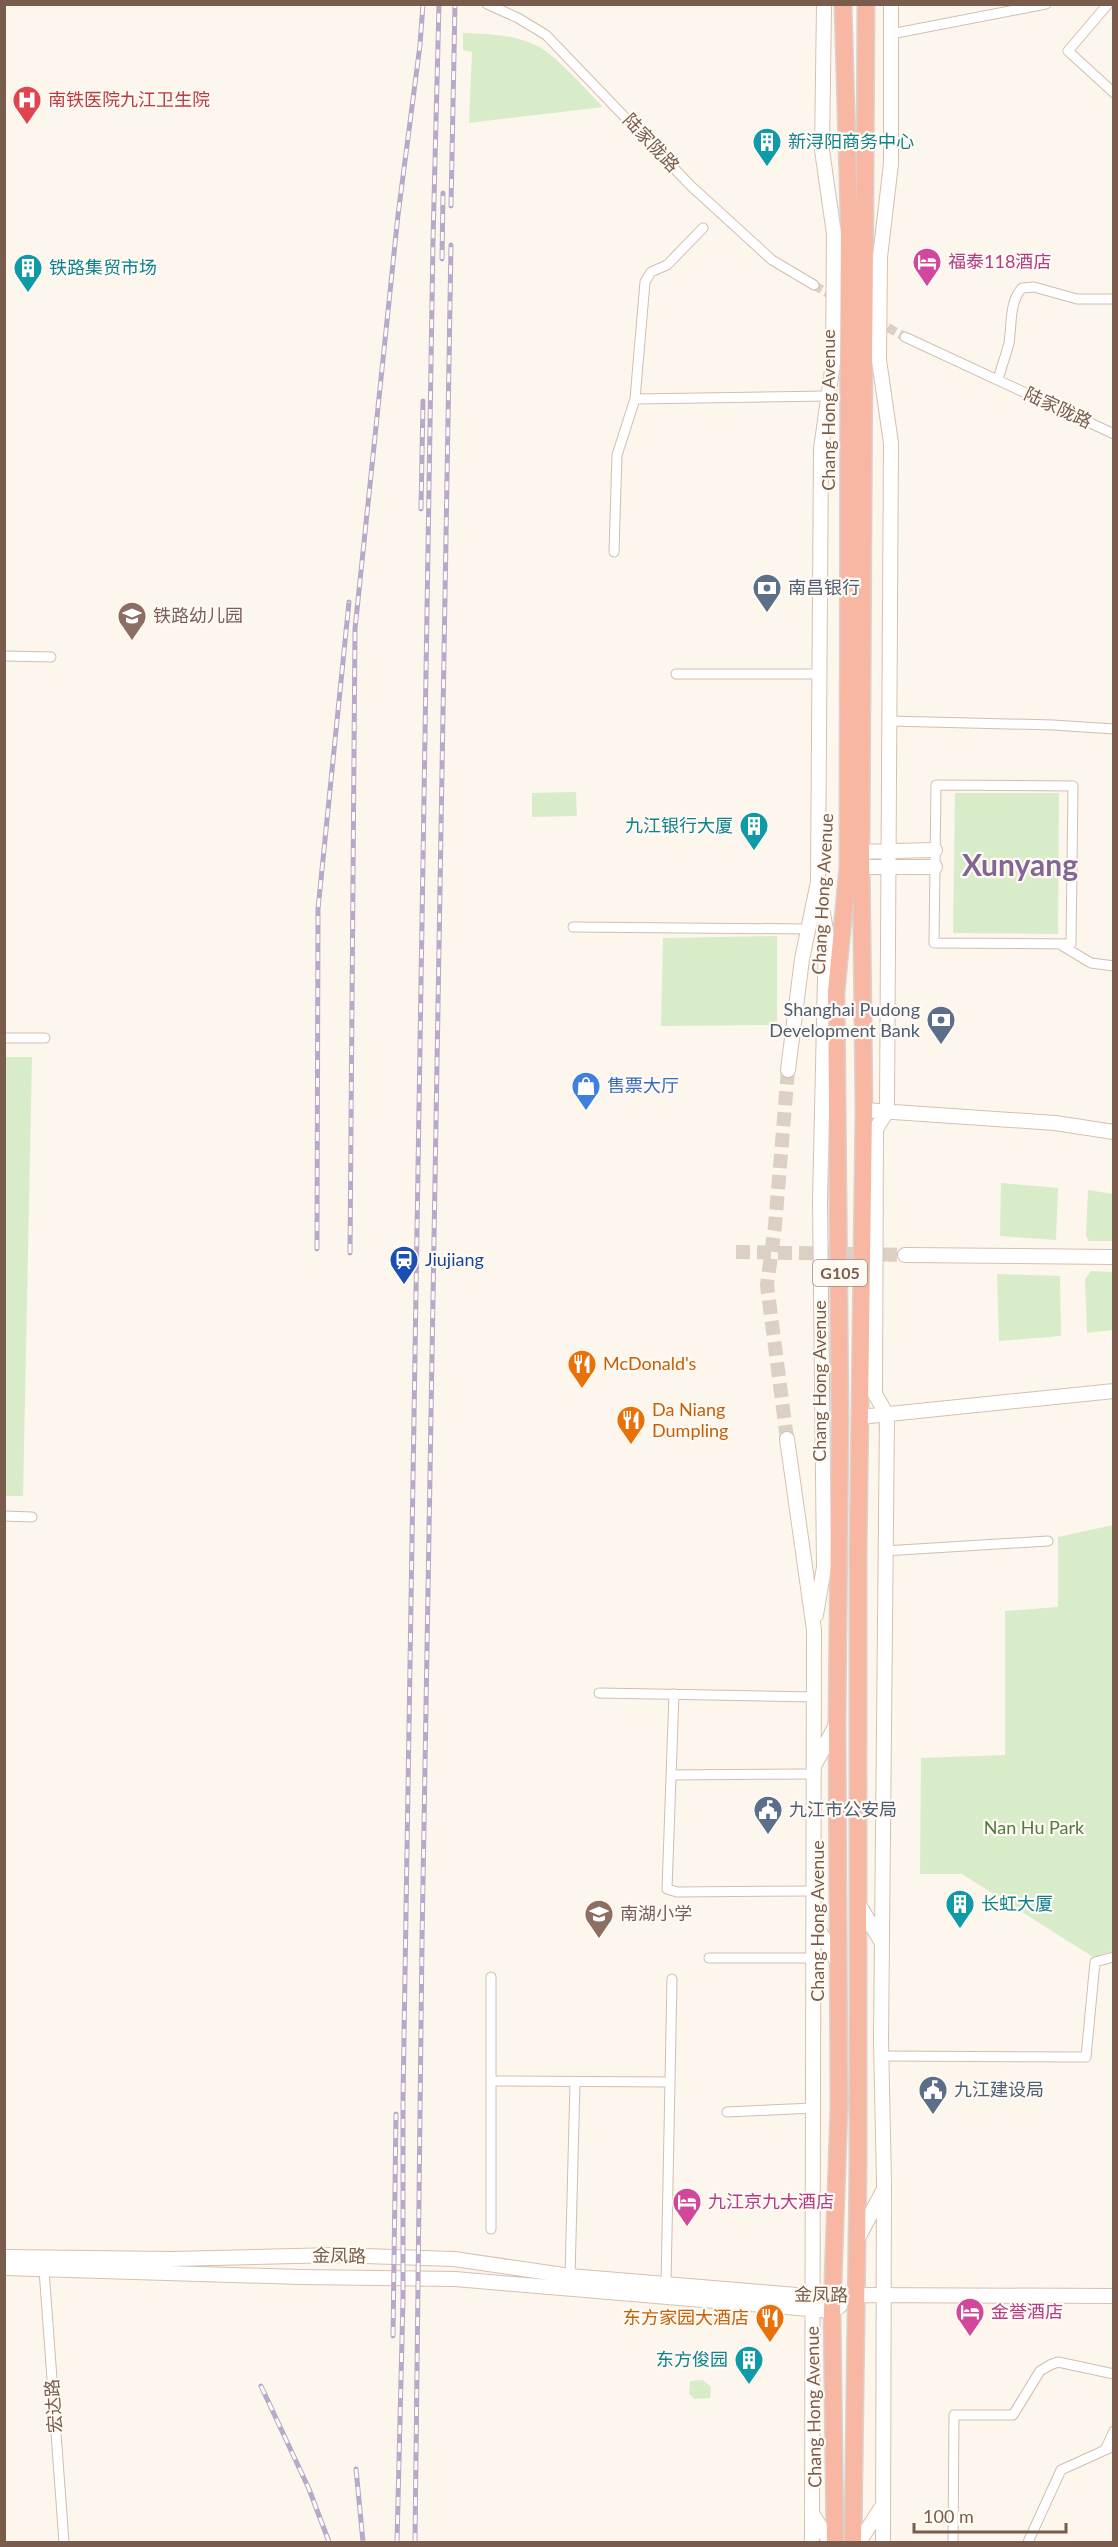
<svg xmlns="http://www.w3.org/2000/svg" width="1118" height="2547" viewBox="0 0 1118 2547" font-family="Lato,'Noto Sans SC',sans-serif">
<rect width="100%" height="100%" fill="#fdf6ec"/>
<!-- green -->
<path fill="#d8ecc9" d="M 463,33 C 487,34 510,34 533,44 C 554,52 586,90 603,107 L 469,123 L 472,52 L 463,50 Z
M 576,792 L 577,816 L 532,817 L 532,793 Z
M 955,793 L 1059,793 L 1058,934 L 953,933 Z
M 777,936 L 777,1025 L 661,1026 L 663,938 Z
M 5,1057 L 32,1057 L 23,1496 L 4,1496 Z
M 1001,1183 L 1058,1188 L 1056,1240 L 1000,1236 Z
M 1088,1190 L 1113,1194 L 1113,1241 L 1089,1241 L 1086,1236 Z
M 1091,1271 L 1113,1272 L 1113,1330 L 1087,1333 L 1085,1279 Z
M 997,1274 L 1060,1276 L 1061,1336 L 999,1341 Z
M 1113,1525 L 1114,1951 L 1093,1957 L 962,1874 L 920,1874 L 921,1758 L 1005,1755 L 1005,1611 L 1058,1607 L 1058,1537 Z
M 703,2380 L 711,2387 L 710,2398 L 694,2399 L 689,2394 L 690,2381 Z"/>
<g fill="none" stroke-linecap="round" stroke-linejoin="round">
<!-- street-tunnel -->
<path stroke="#dcd0c4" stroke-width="9" stroke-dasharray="9 4.5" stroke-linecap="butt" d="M 814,285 L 851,307
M 876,321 L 905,337"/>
<!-- secondary-tunnel -->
<path stroke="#dcd0c4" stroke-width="14" stroke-dasharray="14 7" stroke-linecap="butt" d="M 736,1252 L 905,1255
M 787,1439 L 767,1285 L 775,1226 L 788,1070"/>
<!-- street casing -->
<g stroke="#d1beb0" stroke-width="11">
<path id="street" d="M 487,4 L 518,18 L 546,35 L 691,186 L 772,260 L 814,285
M 1108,4 L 1068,51 L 1114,93
M 891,34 L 1046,4
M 905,337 L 1114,434
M 998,380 C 1001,368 1006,355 1009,343 C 1012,325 1009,302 1022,288 L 1034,287 L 1077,299 L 1114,299
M 635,399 L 828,396
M 614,552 L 617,455 L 635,399 L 645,282 L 651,272 L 667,265 L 703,228
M 4,656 L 51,657
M 676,674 L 819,674
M 889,721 L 1053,725 L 1114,729
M 936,785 L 1073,786 L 1071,944 L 934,943 Z
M 573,927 L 808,929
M 1061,945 L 1091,963 L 1114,966
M 4,1038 L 45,1038
M 4,1516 L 32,1517
M 884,1551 L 1048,1541
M 599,1693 L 813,1697
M 674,1694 L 667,1889 L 677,1892 L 812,1891
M 671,1775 L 813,1774
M 709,1958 L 813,1958
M 882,2056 L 1086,2057 L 1095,1962 L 1114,1957
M 491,2081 L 670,2082
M 727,2112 L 813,2108
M 491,2229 L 491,1977
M 44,2270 L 64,2542
M 570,2276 L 575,2082
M 666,2284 L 672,1979
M 1105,2450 L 1114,2431
M 953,2542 L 954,2415 L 1013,2415 L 1040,2371 L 1050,2365 L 1058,2362 L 1114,2374
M 1028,2542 L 1061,2470 L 1114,2446"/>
</g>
<!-- secondary casing -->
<g stroke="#d6c0b0" stroke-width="16">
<path id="secondary" d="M 850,852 L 935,850
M 853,867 L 935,867
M 819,890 L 828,942
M 788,1070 L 802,959 L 818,882 L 821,449 L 833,363 L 834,234 L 822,150 L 824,4
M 864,1110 L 1055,1123 L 1114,1132
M 905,1255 L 1114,1257
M 860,1417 L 1114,1391
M 787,1439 L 814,1630 L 812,2542
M 816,1615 L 824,1567 L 820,1200 L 826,934
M 814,1766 L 837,1723
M 858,1903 L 882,1943
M 814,1922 L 838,1963
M 857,2240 L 883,2191
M 4,2257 L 172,2259 L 335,2255 L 454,2259 L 570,2276 L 832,2298 L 857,2295 L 1114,2296
M 4,2268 L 301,2277 L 455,2279 L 832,2311 L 840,2306
M 813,2515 L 830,2542
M 859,2542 L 883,2505
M 883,2542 L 884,2183 L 881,2041 L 887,1415 L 875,1394 L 876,1129 L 887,1111 L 891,443 L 879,360 L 880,257 L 891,164 L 891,4"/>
</g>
<!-- highway casing -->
<g stroke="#dad1cd" stroke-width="19">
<path id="highway" d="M 835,2542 L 832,2311 L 839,2106 L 837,1723 L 840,1420 L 836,992 L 848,867 L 849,216 L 843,4
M 853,2542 L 858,2167 L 858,1556 L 864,1110 L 861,852 L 866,4"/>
</g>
<!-- street -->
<use href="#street" stroke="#fff" stroke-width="9"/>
<!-- secondary -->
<use href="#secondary" stroke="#fff" stroke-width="14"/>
<!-- highway -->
<use href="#highway" stroke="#f7b7a3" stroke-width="16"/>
<!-- rail casing -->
<g stroke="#b9a8c9" stroke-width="5">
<path id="rail" d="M 451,206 L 455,4
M 442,259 L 443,193
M 421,509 L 423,401
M 317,1249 L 318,909 L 349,602
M 350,1253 L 355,629 L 398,215 L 420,45 L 423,4
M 393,2336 L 396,2114
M 261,2386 L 309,2489 L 329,2542
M 356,2469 L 363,2542
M 397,2542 L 403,2298 L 403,2099 L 433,240 L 439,4
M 415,2542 L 422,1942 L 451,245"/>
</g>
<!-- rail -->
<use href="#rail" stroke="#fffaf3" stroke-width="3" stroke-dasharray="9" stroke-linecap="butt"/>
</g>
<!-- icons -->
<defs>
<g id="hospital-pin" transform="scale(1.5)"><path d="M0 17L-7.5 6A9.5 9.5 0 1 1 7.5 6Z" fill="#e0444e" stroke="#fffaf3"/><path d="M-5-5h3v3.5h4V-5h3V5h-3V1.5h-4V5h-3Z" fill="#fff"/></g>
<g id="building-pin" transform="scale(1.5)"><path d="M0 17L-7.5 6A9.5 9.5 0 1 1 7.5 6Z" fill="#0f9aa8" stroke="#fffaf3"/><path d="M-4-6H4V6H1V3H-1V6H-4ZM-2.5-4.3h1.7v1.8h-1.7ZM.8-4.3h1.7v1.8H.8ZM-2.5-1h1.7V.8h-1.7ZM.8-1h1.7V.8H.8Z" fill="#fff"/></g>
<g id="hotel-pin" transform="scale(1.5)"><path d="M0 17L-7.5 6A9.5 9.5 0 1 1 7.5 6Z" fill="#d1479c" stroke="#fffaf3"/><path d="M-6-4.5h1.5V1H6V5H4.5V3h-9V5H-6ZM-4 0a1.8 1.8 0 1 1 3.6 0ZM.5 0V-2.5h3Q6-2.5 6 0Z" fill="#fff"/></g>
<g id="bank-pin" transform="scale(1.5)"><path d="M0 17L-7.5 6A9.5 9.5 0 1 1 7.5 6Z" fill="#5c6f8a" stroke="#fffaf3"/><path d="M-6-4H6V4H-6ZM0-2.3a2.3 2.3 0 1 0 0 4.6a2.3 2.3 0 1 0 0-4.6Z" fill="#fff"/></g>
<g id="school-pin" transform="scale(1.5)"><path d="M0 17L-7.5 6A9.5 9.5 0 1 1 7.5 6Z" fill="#8d6e63" stroke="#fffaf3"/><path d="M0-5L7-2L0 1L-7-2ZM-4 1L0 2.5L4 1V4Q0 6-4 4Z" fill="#fff"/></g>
<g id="shop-pin" transform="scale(1.5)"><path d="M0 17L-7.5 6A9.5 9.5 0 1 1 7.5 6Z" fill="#3f7fe0" stroke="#fffaf3"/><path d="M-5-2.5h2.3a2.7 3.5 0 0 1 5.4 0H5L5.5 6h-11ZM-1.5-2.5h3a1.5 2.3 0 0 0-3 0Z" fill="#fff"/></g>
<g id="station-pin" transform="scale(1.5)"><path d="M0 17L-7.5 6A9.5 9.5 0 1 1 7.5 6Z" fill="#1a4fb4" stroke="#fffaf3"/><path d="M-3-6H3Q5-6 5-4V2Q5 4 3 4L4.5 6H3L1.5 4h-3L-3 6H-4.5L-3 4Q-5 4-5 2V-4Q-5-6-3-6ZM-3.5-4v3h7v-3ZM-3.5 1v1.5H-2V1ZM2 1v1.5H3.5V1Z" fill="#fff"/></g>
<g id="restaurant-pin" transform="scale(1.5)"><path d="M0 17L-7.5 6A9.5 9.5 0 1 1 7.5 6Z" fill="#e8710a" stroke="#fffaf3"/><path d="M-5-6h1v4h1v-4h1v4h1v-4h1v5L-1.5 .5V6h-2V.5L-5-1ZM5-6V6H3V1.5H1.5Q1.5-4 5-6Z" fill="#fff"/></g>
<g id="civic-pin" transform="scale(1.5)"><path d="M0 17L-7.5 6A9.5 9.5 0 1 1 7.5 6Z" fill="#5c6f8a" stroke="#fffaf3"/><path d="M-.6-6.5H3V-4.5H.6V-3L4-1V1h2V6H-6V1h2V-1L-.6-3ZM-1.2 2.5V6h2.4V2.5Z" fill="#fff"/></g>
</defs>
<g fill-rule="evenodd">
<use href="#hospital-pin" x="27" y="100"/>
<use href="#building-pin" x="767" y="142"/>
<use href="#hotel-pin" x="927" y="262"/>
<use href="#building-pin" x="28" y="268"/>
<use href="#bank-pin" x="767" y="588"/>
<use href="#school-pin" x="132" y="616"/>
<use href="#building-pin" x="754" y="826"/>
<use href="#bank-pin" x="941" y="1020"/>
<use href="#shop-pin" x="586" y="1086"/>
<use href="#station-pin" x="404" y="1260"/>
<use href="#restaurant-pin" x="582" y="1364"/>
<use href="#restaurant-pin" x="631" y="1420"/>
<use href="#civic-pin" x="768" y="1810"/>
<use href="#building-pin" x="960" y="1904"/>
<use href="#school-pin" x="599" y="1914"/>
<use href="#civic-pin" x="933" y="2090"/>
<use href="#hotel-pin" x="687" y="2202"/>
<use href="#hotel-pin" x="970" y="2312"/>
<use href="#restaurant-pin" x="770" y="2318"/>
<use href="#building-pin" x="749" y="2360"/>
</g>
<g text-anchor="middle" stroke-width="4.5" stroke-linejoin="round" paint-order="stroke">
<!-- shield labels -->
<rect fill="#fffaf3" stroke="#a28b7f" stroke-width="1.5" x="813" y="1260" width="54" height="26" rx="4.5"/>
<g font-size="16" font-weight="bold" fill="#7a5c4d">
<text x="840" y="1279">G105</text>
</g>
<!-- health labels -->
<g font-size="18" fill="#be3a42" stroke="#fffaf3" text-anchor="start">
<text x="48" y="106">南铁医院九江卫生院</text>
</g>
<!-- culture labels -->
<g font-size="18" fill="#0d838f" stroke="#fffaf3" text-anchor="start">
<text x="788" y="148">新浔阳商务中心</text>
<text x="49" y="274">铁路集贸市场</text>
<text x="733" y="832" text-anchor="end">九江银行大厦</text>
<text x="981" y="1910">长虹大厦</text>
<text x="728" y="2366" text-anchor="end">东方俊园</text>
</g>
<!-- street labels -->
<g font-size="18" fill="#7a5c4d" stroke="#fffaf3">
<text transform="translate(651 143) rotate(47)" y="6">陆家陇路</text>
<text transform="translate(1058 408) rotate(25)" y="6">陆家陇路</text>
<text transform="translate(829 410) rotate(-90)" y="6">Chang Hong Avenue</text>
<text transform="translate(823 894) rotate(-87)" y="6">Chang Hong Avenue</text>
<text transform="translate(820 1381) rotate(-90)" y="6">Chang Hong Avenue</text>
<text transform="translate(818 1921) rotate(-90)" y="6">Chang Hong Avenue</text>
<text transform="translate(339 2256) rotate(1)" y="6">金凤路</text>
<text transform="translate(821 2295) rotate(1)" y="6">金凤路</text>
<text transform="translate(54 2406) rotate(-94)" y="6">宏达路</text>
<text transform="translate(814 2407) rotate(-91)" y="6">Chang Hong Avenue</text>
</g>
<!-- hotel labels -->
<g font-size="18" fill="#b23c85" stroke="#fffaf3" text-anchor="start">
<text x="948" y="268">福泰118酒店</text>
<text x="708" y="2208">九江京九大酒店</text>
<text x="991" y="2318">金誉酒店</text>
</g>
<!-- service labels -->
<g font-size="18" fill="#4e5e75" stroke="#fffaf3" text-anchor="start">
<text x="788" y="594">南昌银行</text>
<text x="920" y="1016" text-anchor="end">Shanghai Pudong<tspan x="920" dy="21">Development Bank</tspan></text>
<text x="789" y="1816">九江市公安局</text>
<text x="954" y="2096">九江建设局</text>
</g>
<!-- education labels -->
<g font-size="18" fill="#785e54" stroke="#fffaf3" text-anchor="start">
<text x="153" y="622">铁路幼儿园</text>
<text x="620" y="1920">南湖小学</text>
</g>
<!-- shop labels -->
<g font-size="18" fill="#366cbe" stroke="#fffaf3" text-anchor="start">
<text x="607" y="1092">售票大厅</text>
</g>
<!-- transit labels -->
<g font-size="18" fill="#164399" stroke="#fffaf3" text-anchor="start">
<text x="425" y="1266">Jiujiang</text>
</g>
<!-- food labels -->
<g font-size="18" fill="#c56008" stroke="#fffaf3" text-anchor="start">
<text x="603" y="1370">McDonald's</text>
<text x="652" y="1416">Da Niang<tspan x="652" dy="21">Dumpling</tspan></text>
<text x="749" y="2324" text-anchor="end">东方家园大酒店</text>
</g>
<!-- park labels -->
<g font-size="18" fill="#537a41" stroke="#fffaf3">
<text x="1034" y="1834">Nan Hu Park</text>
</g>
<!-- town labels -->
<g font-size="30" font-weight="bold" fill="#846695" stroke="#fffaf3">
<text x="1020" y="876">Xunyang</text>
</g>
</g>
<!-- border -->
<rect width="1118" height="2547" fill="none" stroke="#7a5c4d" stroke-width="12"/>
<!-- scale -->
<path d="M914 2523v9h152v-9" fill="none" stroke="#7a5c4d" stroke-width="3"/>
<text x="923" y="2523" font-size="18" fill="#7a5c4d" stroke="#fffaf3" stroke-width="4.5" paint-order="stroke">100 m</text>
</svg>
